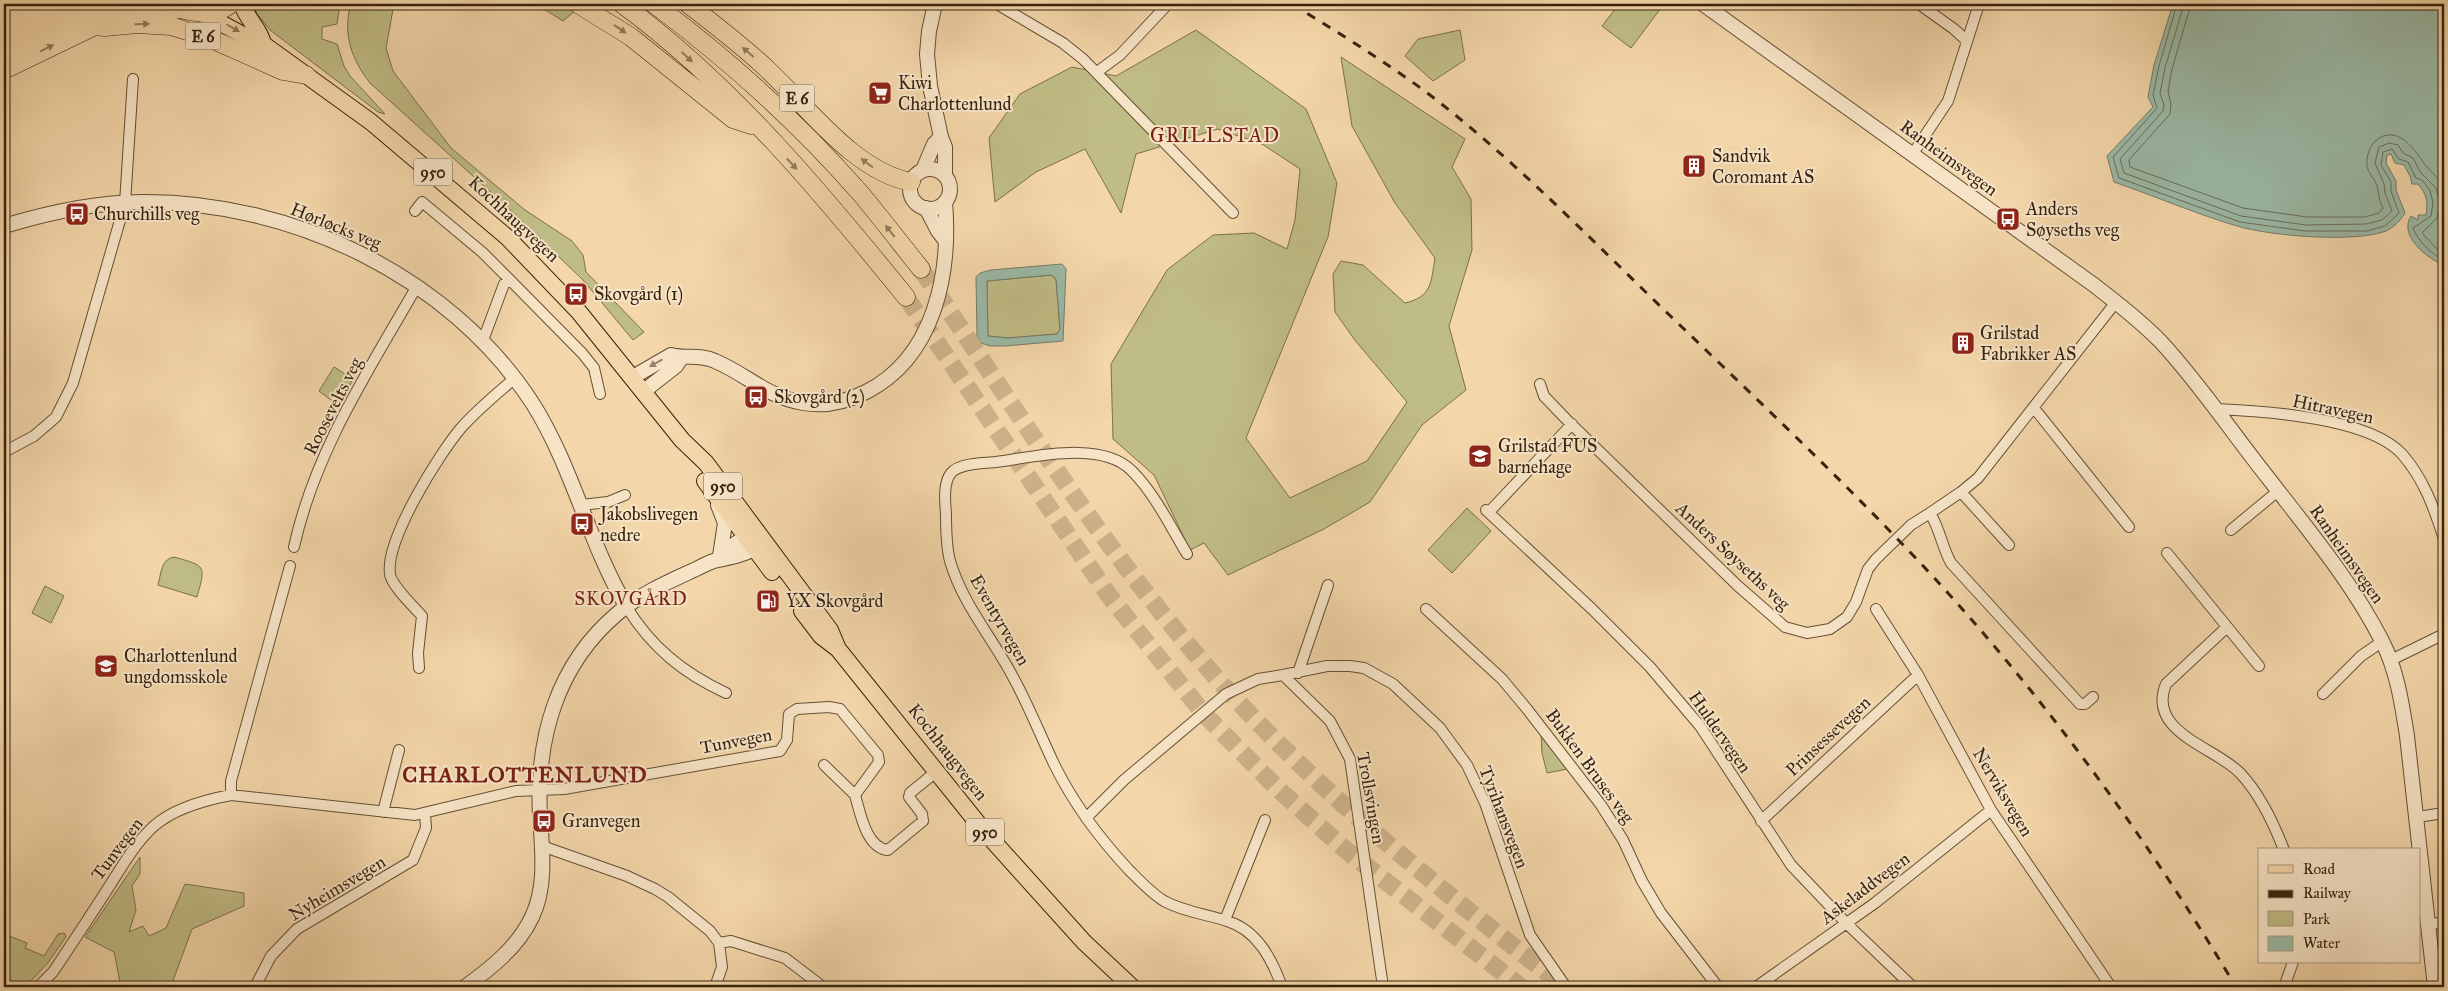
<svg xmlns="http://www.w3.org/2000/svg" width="2448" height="991" viewBox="0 0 2448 991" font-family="'IM FELL Great Primer',serif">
<rect width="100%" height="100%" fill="#f3d6a9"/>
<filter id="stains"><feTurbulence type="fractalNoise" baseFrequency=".004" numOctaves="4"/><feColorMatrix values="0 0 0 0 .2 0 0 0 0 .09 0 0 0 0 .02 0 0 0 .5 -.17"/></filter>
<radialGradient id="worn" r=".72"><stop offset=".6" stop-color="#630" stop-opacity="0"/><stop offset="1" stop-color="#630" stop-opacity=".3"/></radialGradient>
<!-- green -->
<path fill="#c0bc85" stroke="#7b704a" d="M 252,4 L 340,4 L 337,24 L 322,27 L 322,39 L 337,44 L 344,66 L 350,76 L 385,114 L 378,112 L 270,30 L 258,15 Z
M 351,4 L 394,4 L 386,48 L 393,71 L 451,148 L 525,210 L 572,241 L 583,255 L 586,272 L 644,332 L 633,340 L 583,280 L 505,205 L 370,83 C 352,60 342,34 351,4 Z
M 536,4 L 564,4 L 576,10 L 563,21 Z
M 1619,4 L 1664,4 L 1631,48 L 1602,26 Z
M 1196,30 L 1306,109 L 1337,183 L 1328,237 L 1246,438 L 1290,498 L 1367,461 L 1407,402 L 1354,339 L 1335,312 L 1333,274 L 1341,261 L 1363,265 L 1405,303 C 1432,297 1431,282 1435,258 L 1395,203 L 1352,126 L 1341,57 L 1465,139 L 1452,167 L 1471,199 L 1472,250 L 1449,326 L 1466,390 L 1422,425 L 1370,502 L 1324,529 L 1228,575 L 1204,543 L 1190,550 L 1154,475 L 1113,439 L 1111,364 L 1167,270 L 1213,235 L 1254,233 L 1287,249 L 1295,220 L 1300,169 L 1262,144 L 1218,129 L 1136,154 L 1121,213 L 1085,149 L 1036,172 L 995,202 L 989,138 L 1020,94 L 1072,67 L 1116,76 Z
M 1460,30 L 1465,60 L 1433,81 L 1405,56 L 1418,39 Z
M 1051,275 L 1056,279 L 1060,329 L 1057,334 L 1008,338 L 988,336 L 987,281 Z
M 334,367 L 353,379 L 339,406 L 319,391 Z
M 1467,508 L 1491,531 L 1452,573 L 1428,550 Z
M 174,557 C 206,566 206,565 197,597 L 158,585 C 161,574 161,559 174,557 Z
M 45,586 L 64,596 L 51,623 L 32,613 Z
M 1541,733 L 1568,769 L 1547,773 L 1542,753 Z
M 140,857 L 140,874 L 132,886 L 136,910 L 129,932 L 143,926 L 149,936 L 166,928 L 185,884 L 244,893 L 244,906 L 192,929 L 171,986 L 175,987 L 121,987 L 114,952 L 85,937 Z
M 64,933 L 66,937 L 47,964 L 25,987 L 4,987 L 4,934 L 27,943 L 25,948 L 44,956 L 58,934 Z"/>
<!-- water -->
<path fill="#9bb9a6" stroke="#737d69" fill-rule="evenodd" d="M 2173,4 L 2444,4 L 2444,265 C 2428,259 2398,236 2411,216 L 2418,220 L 2418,215 L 2426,215 C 2428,201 2427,195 2418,184 L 2412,184 L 2410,176 L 2404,165 L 2395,163 L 2391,154 L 2387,155 L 2386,163 L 2396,181 L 2396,190 L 2405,213 C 2401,220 2393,228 2386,231 C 2355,243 2270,236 2237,226 C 2196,214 2155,196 2114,182 L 2107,156 L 2153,107 L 2148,97 L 2154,65 Z
M 1062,264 L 1066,269 L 1063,341 L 1005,346 L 990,346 L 981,343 L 977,336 L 976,277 L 980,273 L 991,270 ZM 1051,275 L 1056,279 L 1060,329 L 1057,334 L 1008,338 L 988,336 L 987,281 Z"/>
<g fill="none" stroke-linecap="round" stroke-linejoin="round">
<!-- shore -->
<path stroke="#686e5a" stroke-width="1" d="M 2177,4 L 2159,66 L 2153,95 L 2157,108 L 2113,157 L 2119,178 L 2240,222 L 2305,231 L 2367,231 L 2385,226 L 2399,213 L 2391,191 L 2391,182 L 2381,165 L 2383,152 L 2392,149 L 2399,159 L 2408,162 L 2416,178 L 2422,180 L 2430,190 L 2433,203 L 2431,216 L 2413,228 C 2418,241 2431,254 2444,260
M 2184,4 L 2165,68 L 2160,93 L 2164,105 L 2163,111 L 2120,159 L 2124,173 L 2241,216 L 2306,225 L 2366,224 L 2382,220 L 2392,211 L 2385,193 L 2384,184 L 2375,163 L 2379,147 L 2389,143 L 2398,145 L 2403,153 L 2413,158 L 2421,173 L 2436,188 L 2440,203 L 2437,218 L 2422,233 L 2439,251 L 2444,253
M 2191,4 L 2172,69 L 2168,91 L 2171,104 L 2170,114 L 2129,160 L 2130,167 L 2243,208 L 2307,217 L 2365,217 L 2379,213 L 2383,208 C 2379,201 2379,195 2377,186 C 2375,179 2368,173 2367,166 C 2365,147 2381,127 2401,138 C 2411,144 2419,156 2426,166 C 2433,174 2441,180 2444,191"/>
<!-- trunk-tunnel -->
<path stroke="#cdb28a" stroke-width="18" stroke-dasharray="18 9" stroke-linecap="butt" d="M 921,269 C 1019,414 1112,564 1231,694 C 1332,804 1448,895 1565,987
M 906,297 L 1110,597 L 1205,715 L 1278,789 L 1347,851 L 1521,987"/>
<!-- minor casing -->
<g stroke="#655035" stroke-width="12">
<path id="minor" d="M 997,4 L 1063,43 L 1083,59 L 1233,213
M 1919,4 L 1954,29 L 1967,41
M 1097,72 L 1120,55 L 1168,4
M 1912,155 L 1948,101 L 1979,4
M 415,211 L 422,202 L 482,252 L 509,279 L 504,284 L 485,335 L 480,339
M 509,279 L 582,353 L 594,368 L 600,394
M 1540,384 L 1544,396 L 1566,419 L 1738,586 L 1785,627 L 1807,633 L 1830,629 L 1847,617 L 1856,602 L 1868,569 L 1876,559 L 1911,525 L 1930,513
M 2034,408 L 2129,527
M 2215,409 C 2263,411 2368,417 2402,454 C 2424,479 2434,508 2444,539
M 4,452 L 34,436 L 56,417 L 73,383 L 125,203 L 133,79
M 1961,492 L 1930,513 C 1940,529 1942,547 1951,563 L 2080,704 L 2085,704 L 2093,697
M 581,505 L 608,502 L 625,495
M 1486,510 L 1592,609 L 1650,667 L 1700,726 L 1791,865 L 1847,924 L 1913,987
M 1489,512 L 1572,424
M 2231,530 L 2278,491
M 2009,545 L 1961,492 L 1978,478 L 2116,302
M 294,547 C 315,451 369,370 417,286
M 2167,553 L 2259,666
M 1187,554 C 1170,526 1155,494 1132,471 C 1102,440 1034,457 996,462 C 984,463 959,463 951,473 C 943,483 945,502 946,514 C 946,529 946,546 950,561 C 963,605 992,637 1013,677 C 1029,706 1041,737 1055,766 C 1074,804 1100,839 1129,870 C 1139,880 1152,894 1164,901 C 1184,912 1206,914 1227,921 C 1257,930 1272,959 1282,987
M 626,606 C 651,647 683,673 726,693
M 1426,609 L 1502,679 L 1527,709 L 1601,805 L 1623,840 L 1642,881 L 1661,913 L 1718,987
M 1876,609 L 1918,675 L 1991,810 L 2111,987
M 2227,627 L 2166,684 C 2146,732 2215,747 2240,773 C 2259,793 2274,824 2284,850
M 2391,660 L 2444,634
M 419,668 L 418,653 L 422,616 C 414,607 391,585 390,574 C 385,540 439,454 461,428 C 477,410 496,394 514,379
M 1298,673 L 1328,585
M 1283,675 L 1327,666 L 1350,666 L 1364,668 L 1393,684 L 1440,728 L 1467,765 L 1485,803 L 1530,935 L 1566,987
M 2323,694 L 2361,656 L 2383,641
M 824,765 L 855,795
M 231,795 L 231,781 L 290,566
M 383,812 L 399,750
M 2417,817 L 2444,813
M 1086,818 L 1124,780 L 1226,694 L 1258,679 L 1283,675 L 1330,721 L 1350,759 L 1383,987
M 1761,821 L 1918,675
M 542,846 L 627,876 L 655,889 L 668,897 L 710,931 L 719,943 L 731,941 L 785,958 L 823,987
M 1225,920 L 1265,820
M 2427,924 L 2444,923
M 38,987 L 53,972 C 73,942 93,912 112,882 C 124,863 137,841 154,826 C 174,808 205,800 231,795 L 415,815 L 516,791 L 564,789 L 780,751 L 787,740 L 789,714 L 797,709 L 829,707 L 840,709 L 878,755 L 879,762 L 855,795 C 860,812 866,848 888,850 L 923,821 L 922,814 L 909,797 L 910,793 L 937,771
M 255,987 L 271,956 L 297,929 L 413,860 L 426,828 L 425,814
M 715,987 L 722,967 L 719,943
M 1756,987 L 1875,903 L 1991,810
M 2284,987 L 2293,962"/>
</g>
<!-- tertiary casing -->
<g stroke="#655035" stroke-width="16">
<path id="tertiary" d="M 935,4 L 929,31 L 927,54 L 930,86 L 941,137 L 945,147 L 945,174
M 1703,4 L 2094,285 C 2117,303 2141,321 2161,342 C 2200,384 2233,434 2269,479 C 2309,531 2352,582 2382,641 C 2397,670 2402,704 2407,736 L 2435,987
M910 189a20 20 0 1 1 40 0a20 20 0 1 1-40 0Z
M 923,170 L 934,144 L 941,137
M 926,208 L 938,231 L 945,240
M 4,226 C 47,213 96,202 142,202 C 292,201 450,276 533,404 C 573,468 588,541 626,606
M 633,377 L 671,355 C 686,359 700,354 715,361 C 748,375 765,396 803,403 C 825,407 846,402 866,392 C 935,357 951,273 945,202
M 644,391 L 676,366 L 681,358
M 718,505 L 725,523 L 720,556
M 465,987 C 491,968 518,947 532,917 C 547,886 542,849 540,816 C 536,738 557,664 618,613 C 640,594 668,582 694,570 C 701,567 710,561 718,560 C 732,557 740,556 754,549 L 759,536 L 745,537 L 722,553"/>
</g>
<!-- primary casing -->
<g stroke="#36230e" stroke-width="18">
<path id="primary" d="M 242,4 C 247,20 260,28 263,44
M 202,13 L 254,41 L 263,44 L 371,122 L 508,238 L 579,312 L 682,440 L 706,463 L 830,630 L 838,649 L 984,831 L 1084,942 L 1132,987
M 705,481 L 772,572
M 802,611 L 821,636 L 838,649"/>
</g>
<!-- trunk casing -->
<g stroke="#36230e" stroke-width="19">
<path id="trunk" d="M 578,4 L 631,37 L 733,119 L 751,125
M 622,4 C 731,84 821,192 906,297
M 654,4 C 729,60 799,123 861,194 C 881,218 901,244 921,269
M 688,4 C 715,25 743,46 768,70 C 809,108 854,171 911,182
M 172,7 C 192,12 213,18 231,4
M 4,23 L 38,4
M 93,26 L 105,27 L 137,24 L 171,26 L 209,38 L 283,71 L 306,75
M 4,37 L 69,4
M 4,54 L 101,4
M 4,70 L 120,14 L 143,10 L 182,9"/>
</g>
<!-- minor -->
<use href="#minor" stroke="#f7e4c7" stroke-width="10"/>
<!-- tertiary -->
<use href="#tertiary" stroke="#f7e4c7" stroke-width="14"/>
<!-- primary -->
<use href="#primary" stroke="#f3d6a9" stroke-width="16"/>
<!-- trunk -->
<use href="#trunk" stroke="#f3d6a9" stroke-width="18"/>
<!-- rail -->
<path stroke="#36230e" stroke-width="3" stroke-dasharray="9 9" stroke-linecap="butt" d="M 1292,4 C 1339,33 1386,62 1430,95 C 1521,165 1601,250 1684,329 C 1770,412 1857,494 1938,582 C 2051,706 2150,843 2236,987"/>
</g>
<!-- one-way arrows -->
<defs><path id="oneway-solid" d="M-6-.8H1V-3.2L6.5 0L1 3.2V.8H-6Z" transform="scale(1.25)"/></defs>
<g fill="#947c5c">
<use href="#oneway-solid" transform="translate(142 24) rotate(-1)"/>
<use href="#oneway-solid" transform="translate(233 28) rotate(30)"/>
<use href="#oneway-solid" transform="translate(620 29) rotate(34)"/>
<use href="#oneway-solid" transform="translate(47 48) rotate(-26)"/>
<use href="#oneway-solid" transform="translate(748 52) rotate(-139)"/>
<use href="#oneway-solid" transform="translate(687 57) rotate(43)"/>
<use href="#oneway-solid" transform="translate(867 163) rotate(-143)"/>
<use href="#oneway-solid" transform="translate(792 164) rotate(47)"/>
<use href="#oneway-solid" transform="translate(890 231) rotate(-129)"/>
</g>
<use fill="#96846a" href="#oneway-solid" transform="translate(656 363) rotate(151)"/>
<!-- icons -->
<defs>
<g id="supermarket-square" transform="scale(1.25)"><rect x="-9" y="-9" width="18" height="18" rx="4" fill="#8f2418" stroke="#f7e4c7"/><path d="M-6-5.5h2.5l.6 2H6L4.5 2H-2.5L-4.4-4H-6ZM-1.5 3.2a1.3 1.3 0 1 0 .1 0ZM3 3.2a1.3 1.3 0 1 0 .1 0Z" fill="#fff"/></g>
<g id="building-square" transform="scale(1.25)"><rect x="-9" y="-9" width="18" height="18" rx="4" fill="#8f2418" stroke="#f7e4c7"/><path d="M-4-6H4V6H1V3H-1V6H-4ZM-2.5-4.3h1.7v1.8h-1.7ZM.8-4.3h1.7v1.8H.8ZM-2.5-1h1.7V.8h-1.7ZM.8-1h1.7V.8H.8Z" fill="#fff"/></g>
<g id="bus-square" transform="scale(1.25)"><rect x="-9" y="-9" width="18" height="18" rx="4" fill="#8f2418" stroke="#f7e4c7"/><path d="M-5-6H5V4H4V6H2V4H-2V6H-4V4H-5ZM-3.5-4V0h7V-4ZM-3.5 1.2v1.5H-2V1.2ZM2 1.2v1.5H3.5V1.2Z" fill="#fff"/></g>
<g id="school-square" transform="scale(1.25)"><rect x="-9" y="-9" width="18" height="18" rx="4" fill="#8f2418" stroke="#f7e4c7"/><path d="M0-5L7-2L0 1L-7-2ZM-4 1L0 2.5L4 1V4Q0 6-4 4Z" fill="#fff"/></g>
<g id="fuel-square" transform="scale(1.25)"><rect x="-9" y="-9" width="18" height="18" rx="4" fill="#8f2418" stroke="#f7e4c7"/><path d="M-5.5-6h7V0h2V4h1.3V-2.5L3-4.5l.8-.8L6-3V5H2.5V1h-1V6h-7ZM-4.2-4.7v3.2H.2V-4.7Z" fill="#fff"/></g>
</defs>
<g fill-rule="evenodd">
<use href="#supermarket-square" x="880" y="93"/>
<use href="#building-square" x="1694" y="166"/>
<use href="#bus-square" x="77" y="214"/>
<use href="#bus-square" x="2008" y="219"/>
<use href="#bus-square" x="576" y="294"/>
<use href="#building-square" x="1963" y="343"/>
<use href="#bus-square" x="756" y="397"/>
<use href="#school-square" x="1480" y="456"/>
<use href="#bus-square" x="582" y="524"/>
<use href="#fuel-square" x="768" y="601"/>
<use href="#school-square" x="106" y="666"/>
<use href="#bus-square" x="544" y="821"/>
</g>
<g text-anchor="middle" stroke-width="4" stroke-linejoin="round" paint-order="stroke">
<!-- shield labels -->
<g fill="#f7e4c7" stroke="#705d46" stroke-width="1">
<rect x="185.5" y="22.5" width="35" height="27" rx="4"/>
<rect x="779.5" y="84.5" width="35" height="27" rx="4"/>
<rect x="414" y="158.5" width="38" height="27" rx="4"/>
<rect x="704" y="472.5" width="38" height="27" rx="4"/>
<rect x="966" y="818.5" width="38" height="27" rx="4"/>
</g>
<g font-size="16" font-weight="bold" fill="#36230e">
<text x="203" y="42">E 6</text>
<text x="797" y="104">E 6</text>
<text x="433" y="178">950</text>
<text x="723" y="492">950</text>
<text x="985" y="838">950</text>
</g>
<!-- poi labels -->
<g font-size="18" fill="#36230e" stroke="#f7e4c7" text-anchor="start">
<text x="898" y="89">Kiwi<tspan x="898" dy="21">Charlottenlund</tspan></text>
<text x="1712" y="162">Sandvik<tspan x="1712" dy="21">Coromant AS</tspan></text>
<text x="2026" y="215">Anders<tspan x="2026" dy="21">Søyseths veg</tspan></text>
<text x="94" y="220">Churchills veg</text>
<text x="594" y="300">Skovgård (1)</text>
<text x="1980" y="339">Grilstad<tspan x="1980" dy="21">Fabrikker AS</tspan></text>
<text x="774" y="403">Skovgård (2)</text>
<text x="1498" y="452">Grilstad FUS<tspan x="1498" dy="21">barnehage</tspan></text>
<text x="600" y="520">Jakobslivegen<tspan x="600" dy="21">nedre</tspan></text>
<text x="786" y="607">YX Skovgård</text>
<text x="124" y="662">Charlottenlund<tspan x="124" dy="21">ungdomsskole</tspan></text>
<text x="562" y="827">Granvegen</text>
</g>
<!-- street labels -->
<g font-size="18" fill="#36230e" stroke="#f7e4c7">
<text transform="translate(1949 158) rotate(36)" y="6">Ranheimsvegen</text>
<text transform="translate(514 219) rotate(43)" y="6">Kochhaugvegen</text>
<text transform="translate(336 226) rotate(22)" y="6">Hørløcks veg</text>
<text transform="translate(333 406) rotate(-63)" y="6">Roosevelts veg</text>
<text transform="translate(2333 409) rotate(12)" y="6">Hitravegen</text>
<text transform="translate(2347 554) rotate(55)" y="6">Ranheimsvegen</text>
<text transform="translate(1733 556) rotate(43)" y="6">Anders Søyseths veg</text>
<text transform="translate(1000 620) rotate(60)" y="6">Eventyrvegen</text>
<text transform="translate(1720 732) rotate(55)" y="6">Huldervegen</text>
<text transform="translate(1828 736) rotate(-43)" y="6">Prinsessevegen</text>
<text transform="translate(736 741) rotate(-11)" y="6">Tunvegen</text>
<text transform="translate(948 752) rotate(52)" y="6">Kochhaugvegen</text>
<text transform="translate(1590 766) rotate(54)" y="6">Bukken Bruses veg</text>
<text transform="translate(2003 792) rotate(59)" y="6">Nerviksvegen</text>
<text transform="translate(1371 798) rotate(80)" y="6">Trollsvingen</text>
<text transform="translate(1504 817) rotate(69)" y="6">Tyrihansvegen</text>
<text transform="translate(117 849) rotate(-53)" y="6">Tunvegen</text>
<text transform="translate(337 888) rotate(-31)" y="6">Nyheimsvegen</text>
<text transform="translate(1865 888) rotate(-37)" y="6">Askeladdvegen</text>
</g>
<!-- neighbourhood labels -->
<g font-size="19" letter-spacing="1" fill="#7a1f14" stroke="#f7e4c7">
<text x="631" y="605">SKOVGÅRD</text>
</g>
<!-- quarter labels -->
<g font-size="20" letter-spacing="1" fill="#7a1f14" stroke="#f7e4c7">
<text x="1215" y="142">GRILLSTAD</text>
</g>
<!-- district labels -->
<g font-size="22" font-weight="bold" letter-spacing="1" fill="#7a1f14" stroke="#f7e4c7">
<text x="525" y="782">CHARLOTTENLUND</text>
</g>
</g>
<!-- margin -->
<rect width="2448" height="991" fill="none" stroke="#f3d6a9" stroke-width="20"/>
<rect x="5" y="5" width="2438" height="981" fill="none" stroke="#36230e" stroke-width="2.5"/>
<rect x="10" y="10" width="2428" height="971" fill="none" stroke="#36230e"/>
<!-- legend -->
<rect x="2258" y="848" width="162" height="115" fill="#f7e4c7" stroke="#aa977d"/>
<rect x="2268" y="865" width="25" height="8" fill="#f3d6a9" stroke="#aa977d"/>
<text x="2303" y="874" font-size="15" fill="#36230e">Road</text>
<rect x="2268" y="890" width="25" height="8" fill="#36230e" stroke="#aa977d"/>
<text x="2303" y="898" font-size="15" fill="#36230e">Railway</text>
<rect x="2268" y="911" width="25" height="15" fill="#c0bc85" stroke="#aa977d"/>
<text x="2303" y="924" font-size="15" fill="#36230e">Park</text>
<rect x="2268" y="936" width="25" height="15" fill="#9bb9a6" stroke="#aa977d"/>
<text x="2303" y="948" font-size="15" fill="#36230e">Water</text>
<rect width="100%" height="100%" filter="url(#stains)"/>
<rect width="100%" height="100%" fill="url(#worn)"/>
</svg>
